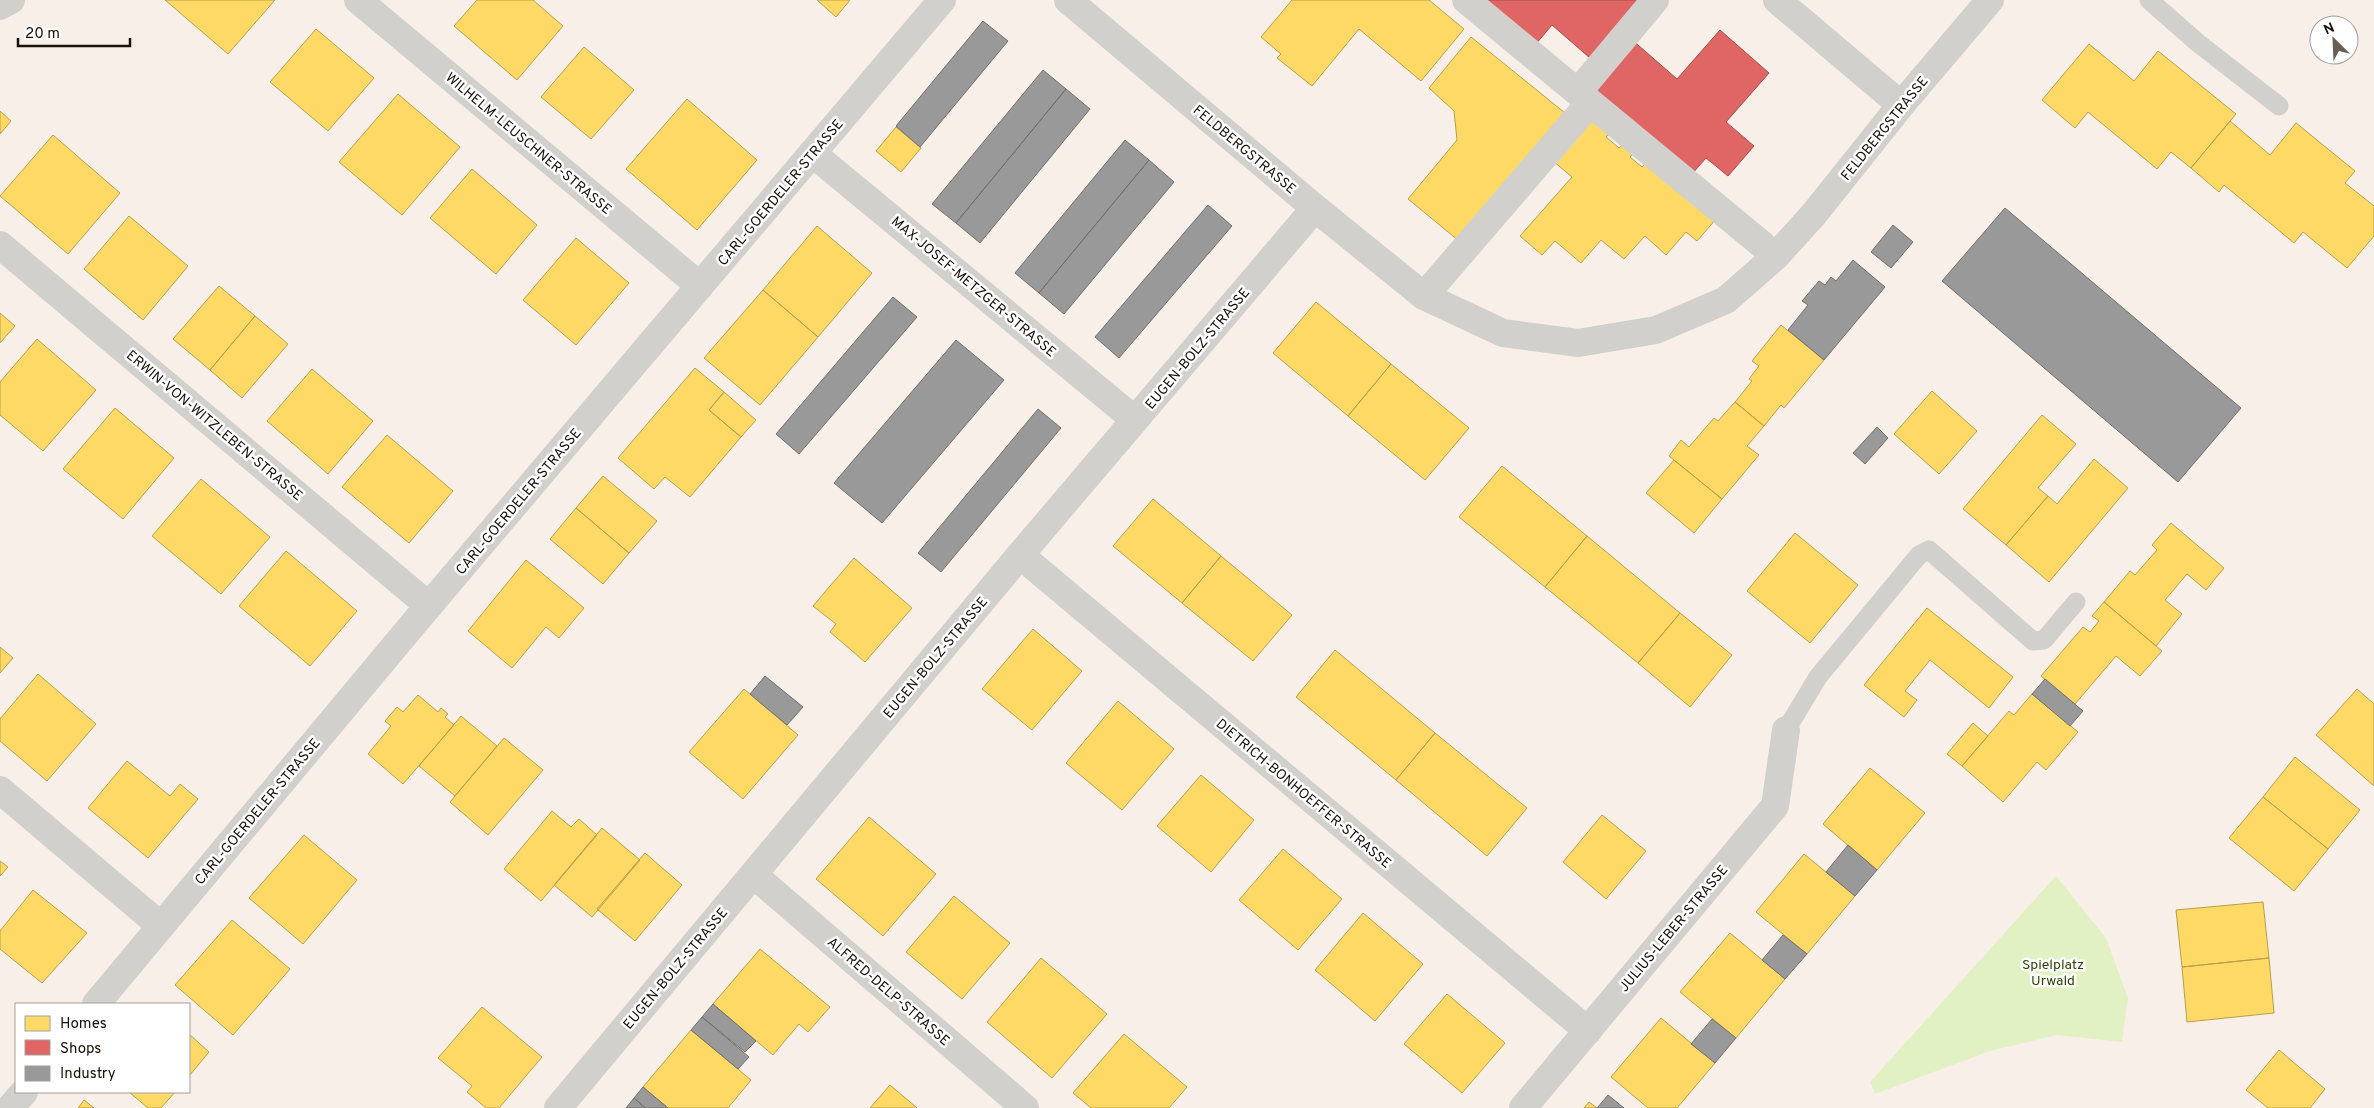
<svg xmlns="http://www.w3.org/2000/svg" width="2374" height="1108" viewBox="0 0 2374 1108" font-family="Overpass,sans-serif">
<rect width="100%" height="100%" fill="#f8f0e8"/>
<!-- green -->
<path fill="#e1f1c4" d="M 2056,876 L 2106,938 L 2128,998 L 2122,1042 L 2057,1035 L 1990,1051 L 1875,1094 L 1870,1082 Z"/>
<!-- homes -->
<path fill="#ffd966" stroke="#ba9d4a" d="M 165,0 L 275,0 L 228,54 Z
M 477,0 L 533,0 L 563,26 L 517,80 L 454,26 Z
M 817,0 L 850,0 L 836,17 Z
M 1292,0 L 1429,0 L 1464,29 L 1421,81 L 1359,29 L 1312,86 L 1277,58 L 1281,54 L 1261,37 Z
M 316,29 L 374,78 L 328,131 L 270,82 Z
M 1471,37 L 1565,113 L 1459,241 L 1408,199 L 1457,140 L 1454,111 L 1429,88 Z
M 2089,44 L 2134,81 L 2158,51 L 2236,114 L 2191,168 L 2171,152 L 2157,169 L 2088,112 L 2075,128 L 2042,100 Z
M 584,47 L 634,90 L 591,139 L 541,97 Z
M 398,94 L 460,147 L 402,215 L 339,162 Z
M 687,99 L 757,160 L 697,230 L 626,169 Z
M 0,111 L 11,121 L 0,134 Z
M 1594,112 L 1613,129 L 1606,137 L 1619,148 L 1626,140 L 1637,150 L 1630,157 L 1642,167 L 1649,160 L 1717,218 L 1697,241 L 1686,232 L 1666,255 L 1645,236 L 1624,259 L 1601,240 L 1581,263 L 1555,241 L 1542,255 L 1520,236 L 1572,177 L 1552,160 Z
M 2230,121 L 2270,155 L 2296,123 L 2355,171 L 2345,183 L 2374,206 L 2374,236 L 2347,268 L 2303,232 L 2294,243 L 2224,185 L 2219,192 L 2191,168 Z
M 896,127 L 921,148 L 901,172 L 876,151 Z
M 53,135 L 120,193 L 68,254 L 0,196 Z
M 472,169 L 537,225 L 496,274 L 430,218 Z
M 129,216 L 188,266 L 143,320 L 84,269 Z
M 817,226 L 872,273 L 818,337 L 763,290 Z
M 576,238 L 629,283 L 576,345 L 523,300 Z
M 219,286 L 255,316 L 210,370 L 173,339 Z
M 763,290 L 818,337 L 760,405 L 704,358 Z
M 1316,302 L 1391,364 L 1348,416 L 1273,353 Z
M 0,313 L 15,326 L 0,343 Z
M 255,316 L 288,344 L 242,398 L 210,370 Z
M 1781,325 L 1824,360 L 1784,408 L 1781,405 L 1764,426 L 1735,402 L 1752,381 L 1749,379 L 1759,366 L 1752,361 Z
M 37,339 L 96,390 L 43,451 L 0,415 L 0,382 Z
M 1391,364 L 1469,428 L 1425,480 L 1348,416 Z
M 695,368 L 724,392 L 709,410 L 741,437 L 690,497 L 665,477 L 654,489 L 618,458 Z
M 312,369 L 373,421 L 328,474 L 267,421 Z
M 1932,391 L 1977,431 L 1939,474 L 1894,434 Z
M 724,392 L 756,420 L 741,437 L 709,410 Z
M 1735,402 L 1764,426 L 1747,446 L 1759,455 L 1722,499 L 1669,456 L 1681,440 L 1689,447 L 1714,418 L 1718,421 Z
M 115,408 L 174,458 L 123,519 L 63,469 Z
M 2042,415 L 2076,444 L 2038,488 L 2048,496 L 2006,545 L 1963,509 Z
M 387,435 L 453,491 L 409,543 L 342,487 Z
M 2094,459 L 2128,488 L 2049,582 L 2006,545 L 2048,496 L 2057,504 Z
M 1674,460 L 1722,499 L 1694,533 L 1646,493 Z
M 1502,466 L 1587,536 L 1545,587 L 1459,517 Z
M 603,476 L 657,521 L 629,553 L 576,508 Z
M 201,479 L 270,537 L 221,594 L 152,536 Z
M 1153,499 L 1221,556 L 1182,603 L 1113,546 Z
M 576,508 L 629,553 L 603,584 L 550,539 Z
M 2171,523 L 2224,568 L 2206,590 L 2187,574 L 2165,600 L 2182,614 L 2156,646 L 2104,602 L 2130,571 L 2135,575 L 2157,550 L 2152,545 Z
M 1795,533 L 1858,585 L 1810,643 L 1747,591 Z
M 1587,536 L 1680,613 L 1638,663 L 1545,587 Z
M 286,551 L 357,611 L 310,666 L 239,606 Z
M 1221,556 L 1292,615 L 1253,661 L 1182,603 Z
M 854,558 L 912,608 L 865,662 L 830,632 L 836,624 L 813,606 Z
M 526,560 L 584,608 L 559,638 L 546,627 L 512,668 L 468,631 Z
M 2104,602 L 2162,651 L 2140,676 L 2116,656 L 2075,704 L 2041,676 L 2083,627 L 2090,632 L 2099,621 L 2092,616 Z
M 1927,608 L 2013,677 L 1989,708 L 1930,660 L 1905,691 L 1917,700 L 1904,717 L 1864,685 Z
M 1680,613 L 1732,655 L 1690,707 L 1638,663 Z
M 1033,629 L 1082,671 L 1032,730 L 982,689 Z
M 0,647 L 13,658 L 0,673 Z
M 1335,650 L 1435,733 L 1396,780 L 1296,697 Z
M 38,674 L 96,724 L 47,781 L 0,741 L 0,719 Z
M 744,689 L 798,735 L 743,799 L 689,752 Z
M 2357,689 L 2374,704 L 2374,786 L 2316,735 Z
M 2032,694 L 2078,732 L 2046,770 L 2037,762 L 2003,802 L 1962,766 L 2009,711 L 2014,715 Z
M 418,695 L 438,712 L 441,708 L 448,714 L 445,717 L 454,725 L 403,784 L 368,754 L 391,726 L 385,721 L 397,707 L 403,712 Z
M 1118,701 L 1174,749 L 1122,810 L 1066,763 Z
M 461,716 L 497,746 L 455,796 L 419,766 Z
M 1973,723 L 1988,736 L 1962,766 L 1947,754 Z
M 1435,733 L 1527,808 L 1487,856 L 1396,780 Z
M 504,738 L 543,770 L 488,835 L 450,802 Z
M 2295,757 L 2360,810 L 2328,849 L 2263,797 Z
M 127,761 L 170,796 L 180,784 L 198,799 L 148,858 L 88,808 Z
M 1870,768 L 1925,813 L 1877,870 L 1823,824 Z
M 1201,775 L 1254,820 L 1211,872 L 1157,826 Z
M 2263,797 L 2328,849 L 2294,891 L 2229,838 Z
M 552,811 L 571,827 L 579,819 L 597,835 L 541,901 L 504,869 Z
M 1602,815 L 1646,851 L 1606,899 L 1563,862 Z
M 869,817 L 936,874 L 883,936 L 816,879 Z
M 602,828 L 640,860 L 592,917 L 554,885 Z
M 304,835 L 357,880 L 303,944 L 249,898 Z
M 1283,849 L 1342,899 L 1298,950 L 1239,900 Z
M 645,853 L 682,885 L 635,941 L 597,909 Z
M 1804,854 L 1855,896 L 1807,954 L 1756,912 Z
M 0,861 L 8,867 L 0,876 Z
M 33,890 L 87,933 L 42,983 L 0,949 L 0,931 Z
M 954,896 L 1010,943 L 962,999 L 906,952 Z
M 2263,902 L 2269,958 L 2182,967 L 2176,910 Z
M 1363,913 L 1423,964 L 1375,1021 L 1315,970 Z
M 232,920 L 290,969 L 233,1035 L 175,985 Z
M 1730,933 L 1785,979 L 1736,1038 L 1680,992 Z
M 760,949 L 830,1007 L 808,1032 L 799,1024 L 773,1055 L 713,1004 Z
M 1041,958 L 1107,1014 L 1052,1078 L 987,1022 Z
M 2269,958 L 2274,1013 L 2187,1022 L 2182,967 Z
M 1447,994 L 1505,1043 L 1462,1093 L 1404,1044 Z
M 482,1007 L 542,1057 L 499,1108 L 486,1108 L 467,1092 L 472,1086 L 438,1058 Z
M 1661,1018 L 1715,1063 L 1677,1108 L 1648,1108 L 1611,1077 Z
M 691,1030 L 751,1080 L 728,1108 L 668,1108 L 643,1087 Z
M 189,1034 L 209,1052 L 189,1076 Z
M 1124,1034 L 1187,1087 L 1169,1108 L 1091,1108 L 1073,1093 Z
M 2279,1050 L 2325,1089 L 2310,1108 L 2268,1108 L 2246,1090 Z
M 890,1085 L 917,1108 L 870,1108 Z
M 129,1092 L 175,1092 L 161,1108 L 148,1108 Z
M 84,1100 L 94,1108 L 78,1108 Z
M 1589,1102 L 1597,1108 L 1584,1108 Z"/>
<!-- shops -->
<path fill="#e06666" stroke="#a44c4a" d="M 1483,0 L 1640,0 L 1590,58 L 1552,25 L 1535,45 Z
M 1720,30 L 1769,73 L 1726,122 L 1754,146 L 1728,176 L 1706,158 L 1691,175 L 1588,86 L 1630,38 L 1677,79 Z"/>
<!-- industry -->
<path fill="#999" stroke="#73706e" d="M 983,21 L 1008,41 L 920,147 L 896,126 Z
M 1043,70 L 1066,89 L 956,223 L 932,204 Z
M 1066,89 L 1090,109 L 980,243 L 956,223 Z
M 1125,140 L 1149,160 L 1039,293 L 1015,273 Z
M 1149,160 L 1174,182 L 1064,314 L 1039,293 Z
M 1208,205 L 1232,226 L 1119,358 L 1095,337 Z
M 2005,208 L 2241,408 L 2178,482 L 1942,281 Z
M 1893,225 L 1913,242 L 1891,268 L 1871,252 Z
M 1853,260 L 1885,287 L 1824,360 L 1788,330 L 1808,305 L 1802,301 L 1819,281 L 1825,285 L 1831,277 L 1836,281 Z
M 893,297 L 917,317 L 799,454 L 776,434 Z
M 956,340 L 1004,380 L 882,523 L 834,483 Z
M 1038,409 L 1061,428 L 941,572 L 918,553 Z
M 1877,427 L 1888,438 L 1865,464 L 1853,453 Z
M 765,676 L 803,707 L 787,725 L 750,694 Z
M 2045,679 L 2083,711 L 2070,726 L 2032,694 Z
M 1848,845 L 1877,870 L 1855,896 L 1826,872 Z
M 1783,935 L 1807,954 L 1785,979 L 1762,960 Z
M 713,1004 L 756,1041 L 745,1052 L 702,1017 Z
M 702,1017 L 749,1057 L 738,1069 L 691,1030 Z
M 1712,1019 L 1736,1038 L 1715,1063 L 1691,1044 Z
M 643,1087 L 668,1108 L 645,1108 L 634,1098 Z
M 1608,1095 L 1624,1108 L 1597,1108 Z
M 634,1098 L 645,1108 L 626,1108 Z"/>
<g fill="none" stroke-linecap="round" stroke-linejoin="round">
<!-- lane -->
<path stroke="#d2d0cd" stroke-width="19" d="M 2149,0 L 2198,43 L 2279,106
M 1786,730 L 1818,677 L 1919,555 L 1929,550 L 2033,641 L 2044,640 L 2076,602"/>
<!-- street -->
<path stroke="#d2d0cd" stroke-width="28" d="M 358,0 L 700,286
M 1068,0 L 1315,208 L 1424,296 L 1503,333 L 1578,343 L 1656,330 L 1726,300 L 1776,256 L 1814,214 L 1901,105 L 1990,0
M 1466,0 L 1776,256
M 1777,0 L 1901,105
M 0,6 L 11,0
M 1578,92 L 1655,0
M 812,153 L 1135,420
M 0,245 L 429,606
M 1424,296 L 1590,103
M 1020,555 L 1588,1031
M 0,790 L 161,926
M 754,875 L 1025,1108
M 96,1004 L 410,628 L 942,0
M 10,1108 L 24,1092
M 558,1108 L 1020,555 L 1315,208
M 1523,1108 L 1775,806 L 1786,730"/>
</g>
<g text-anchor="middle" stroke-width="5" stroke-linejoin="round" paint-order="stroke">
<!-- street labels -->
<g font-size="14" fill="#191008" stroke="#fff">
<text transform="translate(1884 128) rotate(-51)" y="5">FELDBERGSTRASSE</text>
<text transform="translate(529 143) rotate(40)" y="5">WILHELM-LEUSCHNER-STRASSE</text>
<text transform="translate(1245 149) rotate(40)" y="5">FELDBERGSTRASSE</text>
<text transform="translate(780 192) rotate(-50)" y="5">CARL-GOERDELER-STRASSE</text>
<text transform="translate(974 286) rotate(40)" y="5">MAX-JOSEF-METZGER-STRASSE</text>
<text transform="translate(1197 348) rotate(-50)" y="5">EUGEN-BOLZ-STRASSE</text>
<text transform="translate(215 425) rotate(40)" y="5">ERWIN-VON-WITZLEBEN-STRASSE</text>
<text transform="translate(518 501) rotate(-50)" y="5">CARL-GOERDELER-STRASSE</text>
<text transform="translate(935 657) rotate(-50)" y="5">EUGEN-BOLZ-STRASSE</text>
<text transform="translate(1304 793) rotate(40)" y="5">DIETRICH-BONHOEFFER-STRASSE</text>
<text transform="translate(257 811) rotate(-50)" y="5">CARL-GOERDELER-STRASSE</text>
<text transform="translate(1673 928) rotate(-50)" y="5">JULIUS-LEBER-STRASSE</text>
<text transform="translate(675 968) rotate(-50)" y="5">EUGEN-BOLZ-STRASSE</text>
<text transform="translate(889 991) rotate(41)" y="5">ALFRED-DELP-STRASSE</text>
</g>
<!-- park labels -->
<g font-size="14" fill="#2e4609" stroke="#fff">
<text x="2053" y="969">Spielplatz<tspan x="2053" dy="16">Urwald</tspan></text>
</g>
</g>
<!-- legend -->
<rect x="15" y="1003" width="175" height="90" fill="#ffffff" stroke="#a39f9c"/>
<rect x="25" y="1016" width="25" height="15" fill="#ffd966" stroke="#a39f9c"/>
<text x="60" y="1028" font-size="15" fill="#191008">Homes</text>
<rect x="25" y="1040" width="25" height="15" fill="#e06666" stroke="#a39f9c"/>
<text x="60" y="1053" font-size="15" fill="#191008">Shops</text>
<rect x="25" y="1066" width="25" height="15" fill="#999999" stroke="#a39f9c"/>
<text x="60" y="1078" font-size="15" fill="#191008">Industry</text>
<!-- north arrow -->
<g transform="translate(2334 40) rotate(336)"><circle r="24" fill="#ffffff" stroke="#a39f9c"/>
<path d="M0-4L9 19L0 12L-9 19Z" fill="#675e56"/>
<text y="-8" font-size="14" font-weight="bold" text-anchor="middle" fill="#191008">N</text>
</g>
<!-- scale -->
<path d="M18 38v8h112v-8" fill="none" stroke="#191008" stroke-width="2.5"/>
<text x="25" y="38" font-size="15" fill="#191008" stroke="#ffffff" stroke-width="4" paint-order="stroke">20 m</text>
</svg>
